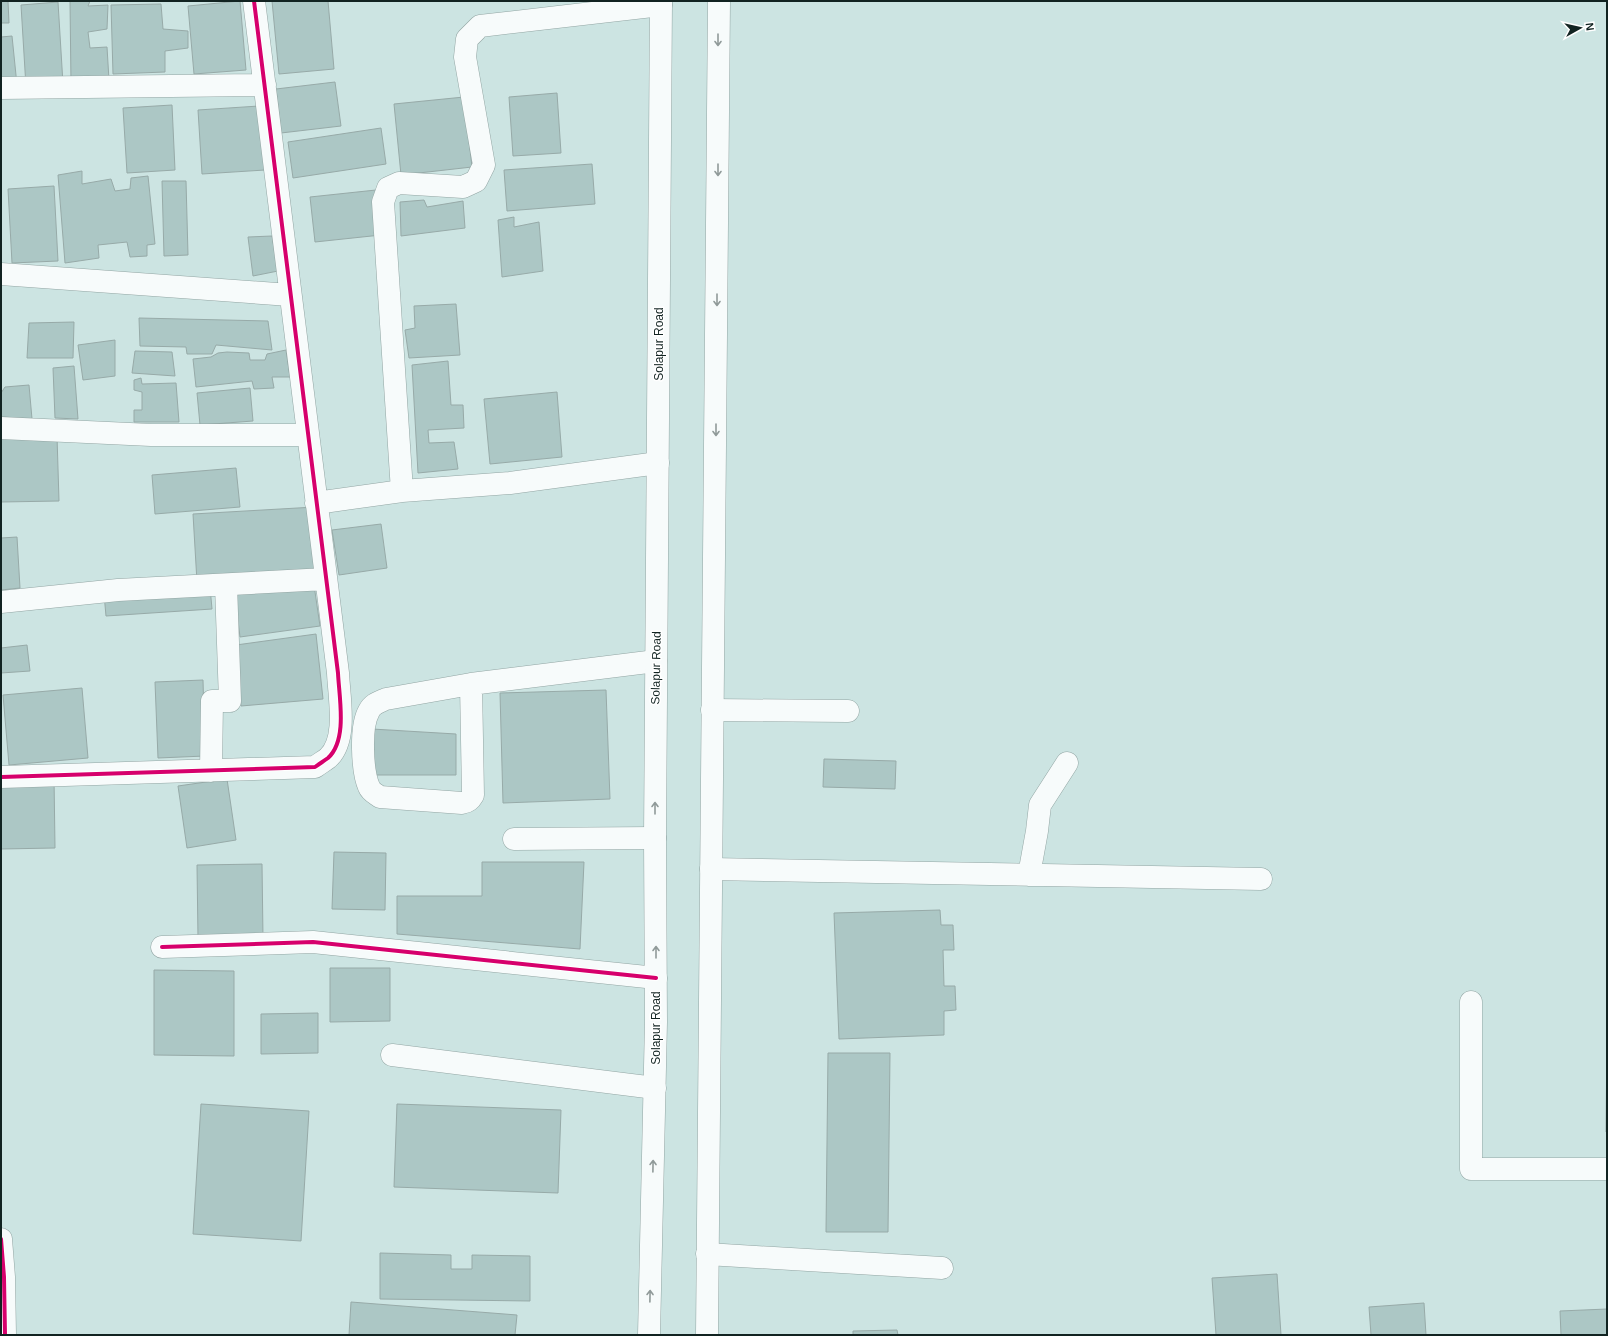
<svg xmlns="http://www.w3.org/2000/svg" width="1608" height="1336" viewBox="0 0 1608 1336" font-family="Arial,sans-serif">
<rect width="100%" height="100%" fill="#cce4e2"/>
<!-- building -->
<path fill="#acc7c5" stroke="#97aaa8" d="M 1,1 L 8,1 L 9,23 L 1,23 Z
M 70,1 L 90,1 L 88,6 L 108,5 L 107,29 L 88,32 L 90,48 L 107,47 L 109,80 L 71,84 Z
M 240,1 L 246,70 L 194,74 L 188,6 Z
M 272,1 L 328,1 L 334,69 L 279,74 Z
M 58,2 L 63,84 L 26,87 L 21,5 Z
M 161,4 L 163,29 L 188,31 L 188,48 L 165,51 L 165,72 L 113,74 L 111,5 Z
M 12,36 L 17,85 L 1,86 L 1,37 Z
M 335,82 L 341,126 L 281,133 L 276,89 Z
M 557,93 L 561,153 L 513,156 L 509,97 Z
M 464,97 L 472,167 L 401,175 L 394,104 Z
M 172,105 L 175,170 L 127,173 L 123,108 Z
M 259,106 L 265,170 L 202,174 L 198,110 Z
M 381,128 L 386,164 L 293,178 L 288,142 Z
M 592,164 L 595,204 L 507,211 L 504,170 Z
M 82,171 L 82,184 L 111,179 L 115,191 L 130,189 L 131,178 L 148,176 L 155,244 L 147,245 L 147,256 L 130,257 L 127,242 L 98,245 L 99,258 L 65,263 L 58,175 Z
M 162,181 L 186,181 L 188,255 L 164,256 Z
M 54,186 L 58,261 L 12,263 L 8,189 Z
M 376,190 L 381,235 L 315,242 L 310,197 Z
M 424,200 L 427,207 L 463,201 L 465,228 L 401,236 L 400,202 Z
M 514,217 L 514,227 L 539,222 L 543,271 L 502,277 L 498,220 Z
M 272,236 L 278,271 L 253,276 L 248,237 Z
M 456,304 L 460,355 L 409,358 L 405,330 L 415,328 L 414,306 Z
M 139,318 L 268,321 L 272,350 L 216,345 L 212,354 L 187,354 L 186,347 L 140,346 Z
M 74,322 L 73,358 L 27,358 L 29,323 Z
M 115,340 L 115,376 L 83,380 L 78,345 Z
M 286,350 L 290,377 L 272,377 L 274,388 L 254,389 L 252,381 L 196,387 L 193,359 L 211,357 L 218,353 L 227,352 L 249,353 L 250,360 L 265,360 L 267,354 Z
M 135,351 L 172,352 L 175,376 L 132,373 Z
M 448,361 L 451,405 L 463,405 L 464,428 L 428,430 L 429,443 L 454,442 L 458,469 L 418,473 L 412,365 Z
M 74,366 L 78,419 L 55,418 L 53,368 Z
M 141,378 L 142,384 L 176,383 L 179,422 L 134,422 L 134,410 L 142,410 L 142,392 L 134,390 L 134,380 Z
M 29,385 L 32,419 L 1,417 L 1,393 L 5,387 Z
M 250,388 L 253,421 L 200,425 L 197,393 Z
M 557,392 L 562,457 L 490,464 L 484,399 Z
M 57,436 L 59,501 L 1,502 L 1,438 Z
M 236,468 L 240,507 L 155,514 L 152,475 Z
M 315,507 L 319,575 L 197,582 L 193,514 Z
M 381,524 L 387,568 L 339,575 L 332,530 Z
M 17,537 L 20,588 L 1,590 L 1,538 Z
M 314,585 L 320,626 L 240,637 L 235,595 Z
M 210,587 L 212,609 L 106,616 L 104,594 Z
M 316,634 L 323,699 L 241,706 L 236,645 Z
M 27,645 L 30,671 L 1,673 L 1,648 Z
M 203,680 L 205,756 L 158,758 L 155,682 Z
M 82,688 L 88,758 L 9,765 L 3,695 Z
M 606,690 L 610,799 L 503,803 L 500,693 Z
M 372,729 L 456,734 L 456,775 L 371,775 Z
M 824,759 L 896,761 L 895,789 L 823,787 Z
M 1,777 L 54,777 L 55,848 L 1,849 Z
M 227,779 L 236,840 L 187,848 L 178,786 Z
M 334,852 L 386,853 L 385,910 L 332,909 Z
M 482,862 L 584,862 L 580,949 L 397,934 L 397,896 L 482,896 Z
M 262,864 L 263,938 L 198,938 L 197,865 Z
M 940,910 L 941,925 L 953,925 L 954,950 L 943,950 L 944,986 L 955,986 L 956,1010 L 944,1011 L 944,1035 L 839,1039 L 834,913 Z
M 330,968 L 390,968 L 390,1021 L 330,1022 Z
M 154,970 L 234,971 L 234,1056 L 154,1055 Z
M 318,1013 L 318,1053 L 261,1054 L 261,1014 Z
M 1607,1032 L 1607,1132 L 1606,1132 Z
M 828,1053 L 890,1053 L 888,1232 L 826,1232 Z
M 201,1104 L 309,1111 L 301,1241 L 193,1234 Z
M 397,1104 L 561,1110 L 558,1193 L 394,1187 Z
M 380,1253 L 451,1255 L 451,1269 L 472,1269 L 472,1255 L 530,1256 L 530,1301 L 380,1299 Z
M 1277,1274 L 1281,1335 L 1216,1335 L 1212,1278 Z
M 351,1302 L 517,1315 L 515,1335 L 349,1335 Z
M 1424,1303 L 1426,1335 L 1371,1335 L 1369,1307 Z
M 1607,1309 L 1607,1335 L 1561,1335 L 1560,1311 Z
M 897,1330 L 898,1335 L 853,1335 L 853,1331 Z"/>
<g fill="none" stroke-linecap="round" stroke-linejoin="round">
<!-- minor casing -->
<g stroke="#92a5a3" stroke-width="23">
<path id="minor" d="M 1,88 L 265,85
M 1,274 L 290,295
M 1,428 L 151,435 L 307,435
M 402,491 L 383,202 L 388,188 L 399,183 L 463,187 L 476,181 L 484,165 L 465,57 L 467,39 L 480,26 L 661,5
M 316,503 L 402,491 L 510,483 L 658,463
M 1,602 L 118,590 L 326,579
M 471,684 L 473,795 C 470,800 468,802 462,803 L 380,797 C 376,794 371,792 369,787 C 362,771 360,726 369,711 C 372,704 379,702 386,699 L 471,684 L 656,661
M 712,710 L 848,711
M 211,771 L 212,701 L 230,701 L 226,585
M 1,777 L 315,767 C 319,764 324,761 328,758 C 348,740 339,697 338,673 L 254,1
M 514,839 L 655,838
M 711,869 L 1261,879
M 1029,875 L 1037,831 L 1040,805 L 1067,763
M 162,947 L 313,942 L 656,978
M 1471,1002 L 1471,1169 L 1607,1169
M 392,1055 L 655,1088
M 1,1239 L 4,1277 L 5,1335
M 707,1254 L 942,1268"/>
</g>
<!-- highway casing -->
<g stroke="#92a5a3" stroke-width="23">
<path id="highway" d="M 649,1335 L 656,1022 L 655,838 L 661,1
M 707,1335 L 719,1"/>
</g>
<!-- minor -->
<use href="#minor" stroke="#f7fbfb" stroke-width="22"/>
<!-- highway -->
<use href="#highway" stroke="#f7fbfb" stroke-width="22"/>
<!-- cycleway casing -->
<g stroke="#fff" stroke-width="6">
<path id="cycleway" d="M 1,777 L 315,767 C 319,764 324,761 328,758 C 348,740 339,697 338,673 L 254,1
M 162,947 L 313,942 L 656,978
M 1,1239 L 4,1277 L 5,1335"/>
</g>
<!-- cycleway -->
<use href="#cycleway" stroke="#d6006c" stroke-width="4"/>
</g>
<!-- one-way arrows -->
<defs><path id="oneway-shaft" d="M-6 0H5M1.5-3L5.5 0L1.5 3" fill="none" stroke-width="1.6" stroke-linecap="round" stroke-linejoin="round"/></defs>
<g stroke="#909a99">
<use href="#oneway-shaft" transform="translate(718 40) rotate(90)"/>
<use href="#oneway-shaft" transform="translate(718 170) rotate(90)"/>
<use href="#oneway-shaft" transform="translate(717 300) rotate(90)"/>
<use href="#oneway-shaft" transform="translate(716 430) rotate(90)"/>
<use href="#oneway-shaft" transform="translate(655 808) rotate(-90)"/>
<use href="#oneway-shaft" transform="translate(656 952) rotate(-90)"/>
<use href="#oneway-shaft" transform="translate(653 1166) rotate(-89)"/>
<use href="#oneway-shaft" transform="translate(650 1296) rotate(-89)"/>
</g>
<g text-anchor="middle" stroke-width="3" stroke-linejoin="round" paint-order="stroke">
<!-- street labels -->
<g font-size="12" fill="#112321" stroke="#fff">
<text transform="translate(659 344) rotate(-90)" y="4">Solapur Road</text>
<text transform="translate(656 668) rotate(-89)" y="4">Solapur Road</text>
<text transform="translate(656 1028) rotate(-90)" y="4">Solapur Road</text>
</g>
</g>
<!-- border -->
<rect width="1608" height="1336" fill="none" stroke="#112321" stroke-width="4"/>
<!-- north arrow -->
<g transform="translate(1580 28) rotate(82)" stroke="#ffffff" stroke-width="3" paint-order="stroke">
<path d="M0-3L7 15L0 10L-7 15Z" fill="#112321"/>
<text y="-6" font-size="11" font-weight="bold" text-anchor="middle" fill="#112321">N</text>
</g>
</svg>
